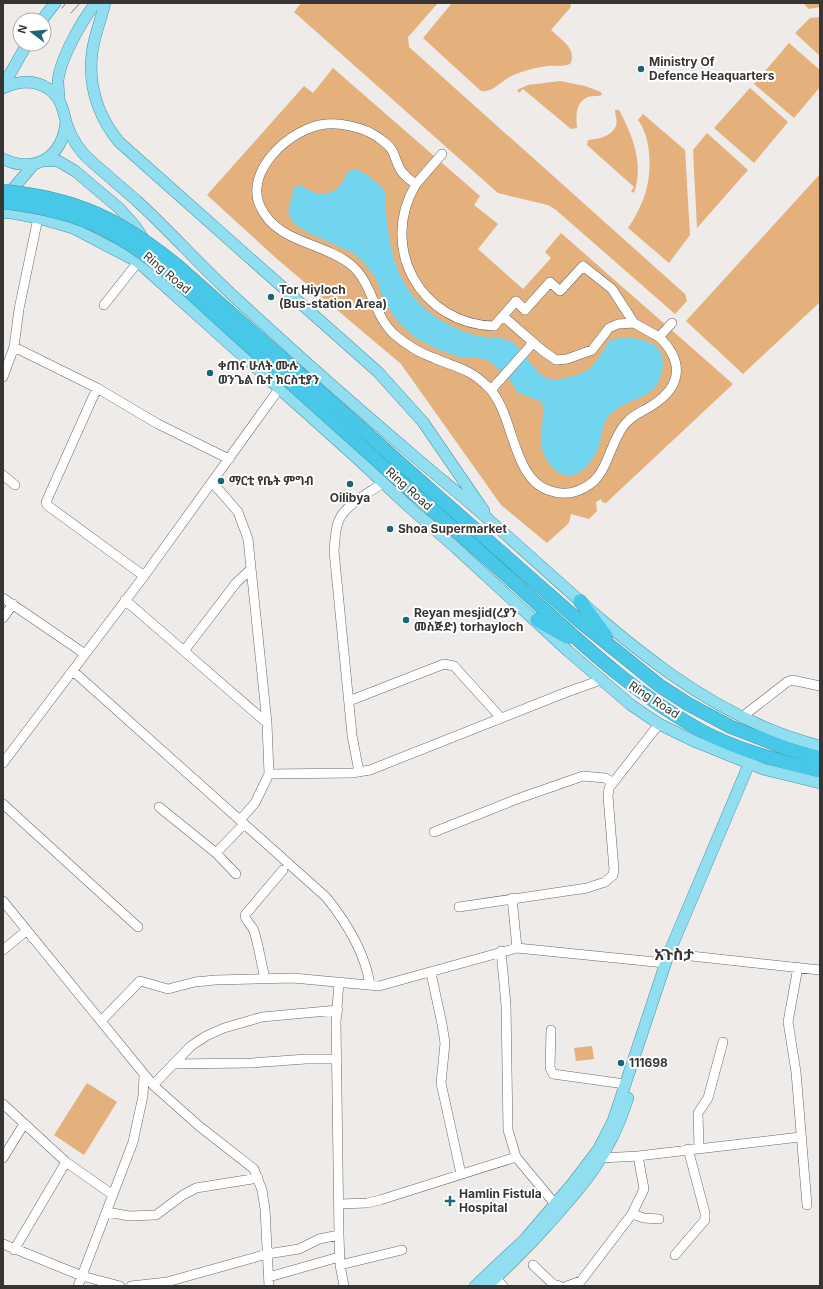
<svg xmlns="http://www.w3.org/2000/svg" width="823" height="1289" viewBox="0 0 823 1289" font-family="Inter,'Noto Sans Ethiopic',sans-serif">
<rect width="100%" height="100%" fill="#eeebe9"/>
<!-- green -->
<path fill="#e4b07b" d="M 301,3 L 438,3 L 408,37 L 409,47 L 685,294 L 687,301 L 675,314 L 556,210 L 548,205 L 498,193 L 294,12 Z
M 452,3 L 569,3 L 571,5 L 570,8 L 551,30 C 561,40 578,49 570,64 C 562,67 556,65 548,66 C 534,68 520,71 508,78 C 499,83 492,93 481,91 L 423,38 Z
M 803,3 L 820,3 L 820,7 L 809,9 Z
M 820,17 L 820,56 L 795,33 L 810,18 Z
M 789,43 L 820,70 L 820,87 L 794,118 L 754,84 Z
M 333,68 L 480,196 L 474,205 L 498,224 L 478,249 L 523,289 L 551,258 L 545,252 L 561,233 L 733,384 L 606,503 L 602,502 L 601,499 L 596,502 L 597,511 L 589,519 L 571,514 L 569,523 L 547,543 L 501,505 L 401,364 L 277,259 L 207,195 L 304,86 L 313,93 Z
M 560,81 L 585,86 L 601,92 L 602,95 C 597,97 590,95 586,98 C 575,104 576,117 577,128 L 571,129 L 523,89 L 519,93 L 517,90 L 528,85 Z
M 750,88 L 788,122 L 754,163 L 714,128 Z
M 615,110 L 619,110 C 633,136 644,164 634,193 L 631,191 L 634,187 L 587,145 L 588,140 C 598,139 611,137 616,126 C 618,121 615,115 615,110 Z
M 643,114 L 685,150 L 690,235 L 669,263 L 628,228 C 634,219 639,210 643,200 C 652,178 653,140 638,120 Z
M 707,133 L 748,170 L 697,228 L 693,150 Z
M 820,174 L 820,302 L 743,374 L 686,321 Z
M 592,1046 L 594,1059 L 576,1061 L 574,1048 Z
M 87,1083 L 117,1102 L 84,1155 L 54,1135 Z"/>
<!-- water -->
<path fill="#72d5f0" d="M 353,169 C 367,172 375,181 385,191 C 387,252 397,304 460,330 C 466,333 473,335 480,336 C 490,338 501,336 510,341 C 524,348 530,367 543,376 C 554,384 585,375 593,365 C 600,357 605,348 610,340 C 627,336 638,337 654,345 C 660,348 663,357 663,363 C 661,404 629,393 608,417 C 601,425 602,442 597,451 C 592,461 583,474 572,475 C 563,476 557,473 551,466 C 531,441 547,426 542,402 L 517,392 L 510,380 L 490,361 L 479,358 L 462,358 L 439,350 L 415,338 L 398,322 L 384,302 L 377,280 L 364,263 L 353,253 L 305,231 L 293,223 L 288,212 L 294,188 L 301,185 C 321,200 338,196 347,173 Z"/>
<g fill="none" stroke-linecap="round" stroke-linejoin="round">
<!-- minor casing -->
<g stroke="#6a6866" stroke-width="10">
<path id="minor" d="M 442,154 L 416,184 C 411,181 406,177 402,172 C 398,167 396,159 393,152 C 390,145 377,136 369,132 C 357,127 340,123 326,124 C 292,127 242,171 261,208 C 278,243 322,242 350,264 C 373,282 373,316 395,335 C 407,345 419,353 434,358 C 457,368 469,368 488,387 C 515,413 511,480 551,491 C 560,494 569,494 577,491 C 603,482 605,462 616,439 C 619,433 623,425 628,421 C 636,413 646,410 654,404 C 683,385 683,360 659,337 L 672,323
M 416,184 C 378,248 421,324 494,326 L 516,301 L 525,310 L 550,282 L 560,291 L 583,266 L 612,289 L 634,323 L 659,337
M 104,305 L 138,262
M 503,316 L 543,351 L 556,360 L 567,359 L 592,350 L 609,328 L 618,324 L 634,323
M 14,347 L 97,388 L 158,424 L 229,459
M 3,377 L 14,347 L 19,309 L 38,218
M 97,388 L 46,502 L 47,505 L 144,576
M 491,390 L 533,343
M 3,475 L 15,485
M 212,482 L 238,512 L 248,539 L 267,723 L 269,774 L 255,803 L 240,820
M 251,569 L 236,583 L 184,651 L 267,723
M 3,598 L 85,654
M 125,600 L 184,651
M 3,618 L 13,604
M 73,671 L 326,897 C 347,923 365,952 370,985
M 349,701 L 444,664 L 454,666 L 501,718
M 742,717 L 787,682 L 792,680 L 820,686
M 3,763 L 144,576 L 279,389
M 359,772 L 352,735 L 334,551 C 335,541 335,529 339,520 C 346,504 369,493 383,483
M 269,774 L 352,773 L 370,770 L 567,692 L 601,680
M 3,804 L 138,927
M 159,807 L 216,853 L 244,824
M 434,832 L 517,799 L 583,776 L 605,778 L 612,782
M 216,853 L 236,874
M 512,898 L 517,948
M 3,901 L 153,1085 L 199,1126 L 254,1169 L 262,1190 L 265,1209 L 269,1286
M 459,907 L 587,888 L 605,882 L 613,875 L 614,870 L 608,796 L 609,788 L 659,724
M 3,950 L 26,931
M 501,951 L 506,1005 L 508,1130 L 516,1157 L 555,1204
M 673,954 L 820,970
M 798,967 L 788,1022 L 796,1072 L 807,1205
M 431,973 L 442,1024 L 445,1043 L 441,1083 L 461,1174
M 265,978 C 261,963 259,947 254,931 C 252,925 245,921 245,915 L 283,870
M 339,982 L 336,1022 L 339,1235 L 340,1265 L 344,1286
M 102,1020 L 140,981 L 168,989 L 195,982 L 215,980 L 293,978 L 379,986 L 517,948 L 665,963
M 551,1030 L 550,1068 L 553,1074 L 625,1084
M 173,1064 L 252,1063 L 306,1059 L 337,1059
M 153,1085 L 191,1046 L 206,1036 L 224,1028 L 262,1017 L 338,1010
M 3,1104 L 66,1162 L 113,1195
M 699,1148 L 698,1113 L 708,1098 L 723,1042
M 3,1158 L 24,1124
M 602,1158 L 638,1156 L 800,1137
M 340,1204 L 367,1203 L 380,1200 L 516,1157
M 107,1212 L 129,1216 L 156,1215 L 183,1195 L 196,1188 L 258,1178
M 632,1214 L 644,1218 L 659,1219
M 3,1244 L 82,1276 L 120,1286
M 14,1250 L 66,1162
M 675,1255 L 705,1220 L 705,1213 L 688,1149
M 340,1265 L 402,1250
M 533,1265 L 553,1284 L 560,1286
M 269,1277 L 339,1257
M 496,1278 L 503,1286
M 78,1286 L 133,1142 L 143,1096 L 144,1075
M 131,1286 L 167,1282 L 267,1254 L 299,1249 L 319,1239 L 339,1235
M 567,1286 L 581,1281 L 632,1214 L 644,1189 L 638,1156"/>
</g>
<!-- major casing -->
<g stroke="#4195a9" stroke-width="12">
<path id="major" d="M 105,3 C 101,20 94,36 92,53 C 88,87 98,116 119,142 L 378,372 L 423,422 L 484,511
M 42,20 L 55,3
M 3,86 L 27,44
M 3,88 C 18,81 34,79 49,89 C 61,98 63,109 66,122 C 71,138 79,151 92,162 C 107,175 122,188 137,201 C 173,234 205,271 241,303 C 298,356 356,407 415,457 C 439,478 465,498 489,520 C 590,607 686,712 820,746
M 59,100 C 59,94 58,87 58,81 C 60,59 82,20 96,3
M 3,159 C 36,174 62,157 66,122
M 43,161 L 58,161 L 75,171 L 119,208 L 135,226 L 144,240
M 6,197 L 34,164
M 3,213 L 12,213 L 38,218 L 73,228 L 138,262 L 360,461 L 408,506 L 456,548 L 568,651 L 631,705 L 659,724 L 696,742 L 763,769 L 820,783
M 490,1283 C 510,1266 527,1247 546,1227 C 585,1184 610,1155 628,1098
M 475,1286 L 525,1239 L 572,1184 L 598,1150 L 613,1121 L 669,953 L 749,764"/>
</g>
<!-- highway casing -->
<g stroke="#4195a9" stroke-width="14">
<path id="highway" d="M 426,486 L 577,619 L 660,686 L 688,704 L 731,727 L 785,748 L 820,758
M 418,497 C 459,533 500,569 540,606 C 592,653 639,696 700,730 C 737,750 779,761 820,771
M 580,601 L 606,636
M 537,620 L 567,637"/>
</g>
<!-- minor -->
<use href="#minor" stroke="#fff" stroke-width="9"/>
<!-- major -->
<use href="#major" stroke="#91def1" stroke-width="11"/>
<!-- highway -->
<use href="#highway" stroke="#47c8e8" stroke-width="13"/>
<!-- tram -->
<path stroke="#817f7e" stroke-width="1" d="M 62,8 L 66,3
M 71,13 L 80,3"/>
<!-- highway-bridge casing -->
<g stroke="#4195a9" stroke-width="14" stroke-linecap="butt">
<path id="highway-bridge" d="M 3,191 C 78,198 121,220 179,267 L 426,486
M 3,202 C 35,206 68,212 97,226 C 151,251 193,296 237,335 C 298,389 358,443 418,497"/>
</g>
<!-- highway-bridge -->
<use href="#highway-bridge" stroke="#47c8e8" stroke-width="13"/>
</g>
<!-- markers -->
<g fill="#1e6475" stroke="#fff" stroke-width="1.5">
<circle cx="641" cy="69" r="4"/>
<circle cx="271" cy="297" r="4"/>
<circle cx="210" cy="373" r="4"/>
<circle cx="221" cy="481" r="4"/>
<circle cx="350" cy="484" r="4"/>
<circle cx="390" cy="529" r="4"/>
<circle cx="406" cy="620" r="4"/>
<circle cx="621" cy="1063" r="4"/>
<path d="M448 1195h4v4h4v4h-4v4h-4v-4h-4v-4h4z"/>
</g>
<g text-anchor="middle" stroke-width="4" stroke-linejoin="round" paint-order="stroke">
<!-- poi labels -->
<g font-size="12" font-weight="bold" fill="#363534" stroke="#fff" text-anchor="start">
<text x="649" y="66">Ministry Of<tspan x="649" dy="14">Defence Heaquarters</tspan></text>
<text x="279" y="294">Tor Hiyloch<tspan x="279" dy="14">(Bus-station Area)</tspan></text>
<text x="218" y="370">ቀጠና ሁለት ሙሉ<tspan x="218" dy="14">ወንጌል ቤተ ክርስቲያን</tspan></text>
<text x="229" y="485">ማርቲ የቤት ምግብ</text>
<text x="350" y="502" text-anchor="middle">Oilibya</text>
<text x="398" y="533">Shoa Supermarket</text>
<text x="414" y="617">Reyan mesjid(ረያን<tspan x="414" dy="14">መስጅድ) torhayloch</tspan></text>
<text x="629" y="1067">111698</text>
<text x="459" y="1198">Hamlin Fistula<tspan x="459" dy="14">Hospital</tspan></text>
</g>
<!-- street labels -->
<g font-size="12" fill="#363534" stroke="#fff">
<text transform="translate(167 273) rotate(40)" y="4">Ring Road</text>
<text transform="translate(409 489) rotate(42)" y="4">Ring Road</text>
<text transform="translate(654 700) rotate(33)" y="4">Ring Road</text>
</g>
<!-- district labels -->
<g font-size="16" font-weight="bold" fill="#363534" stroke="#fff">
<text x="674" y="960">አጉስታ</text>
</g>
</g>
<!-- border -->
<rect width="823" height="1289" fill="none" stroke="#363534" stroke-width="8"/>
<!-- north arrow -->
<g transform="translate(32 32) rotate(286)"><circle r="19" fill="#ffffff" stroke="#afaeae"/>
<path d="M0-3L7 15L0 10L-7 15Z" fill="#1e6475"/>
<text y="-6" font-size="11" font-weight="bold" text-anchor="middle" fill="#363534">N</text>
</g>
</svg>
